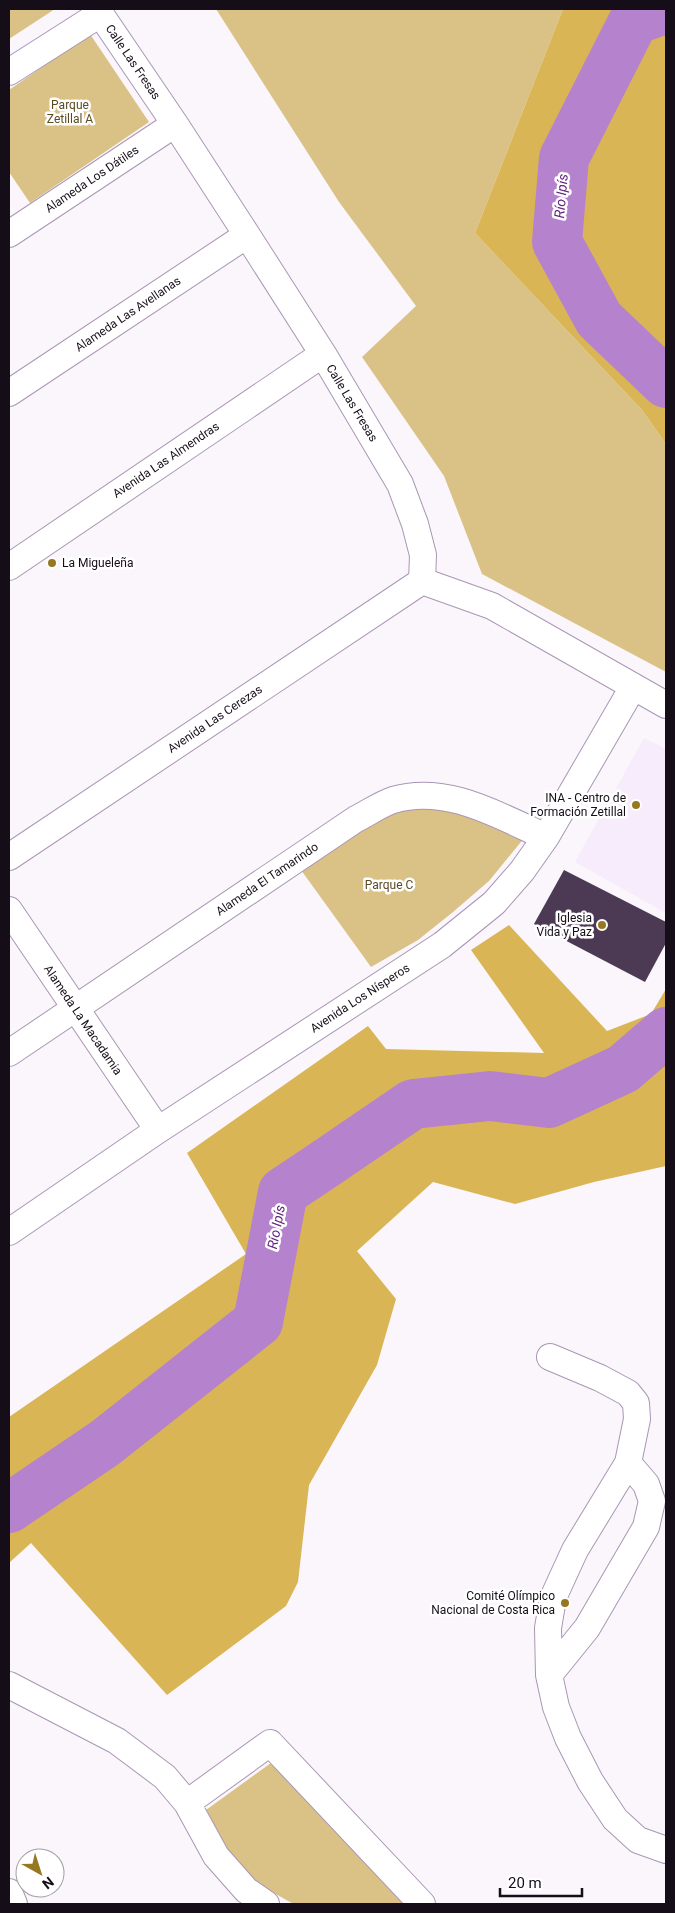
<svg xmlns="http://www.w3.org/2000/svg" width="675" height="1913" viewBox="0 0 675 1913" font-family="Roboto,sans-serif">
<rect width="100%" height="100%" fill="#faf6fc"/>
<!-- built -->
<path fill="#f6ecfb" d="M 644,738 L 666,749 L 666,913 L 575,862 Z"/>
<!-- green -->
<path fill="#dac287" d="M 9,9 L 55,9 L 9,39 Z
M 216,9 L 563,9 L 475,233 L 642,410 L 666,444 L 666,672 L 482,574 L 444,476 L 362,357 L 416,306 L 339,202 Z
M 90,34 L 149,122 L 30,203 L 9,172 L 9,90 Z
M 430,802 L 525,837 L 489,881 L 453,912 L 418,940 L 371,967 L 301,870 L 398,807 Z
M 275,1760 L 408,1904 L 294,1904 L 288,1901 L 257,1883 L 230,1856 L 206,1810 Z"/>
<!-- forest -->
<path fill="#d9b555" d="M 563,9 L 666,9 L 666,444 L 642,410 L 475,233 Z
M 509,925 L 607,1031 L 651,1014 L 666,989 L 666,1166 L 594,1182 L 515,1204 L 433,1182 L 357,1251 L 396,1299 L 377,1365 L 309,1485 L 298,1582 L 286,1606 L 167,1695 L 31,1543 L 9,1563 L 9,1417 L 246,1254 L 187,1153 L 368,1026 L 386,1049 L 544,1053 L 471,950 Z"/>
<g fill="none" stroke-linecap="round" stroke-linejoin="round">
<!-- river -->
<path stroke="#b582ce" stroke-width="50" d="M 665,9 L 634,20 L 564,158 L 557,242 L 599,319 L 666,383
M 9,1508 L 105,1443 L 258,1322 L 283,1192 L 322,1166 L 413,1104 L 490,1096 L 549,1103 L 623,1069 L 666,1032"/>
</g>
<!-- building -->
<path fill="#4c3a54" d="M 564,870 L 666,922 L 666,943 L 645,982 L 534,924 Z"/>
<g fill="none" stroke-linecap="round" stroke-linejoin="round">
<!-- minor casing -->
<g stroke="#aa96b4" stroke-width="28">
<path id="minor" d="M 97,9 L 175,124 L 247,235 L 323,354 L 400,484 L 415,524 L 423,555 L 422,581 L 492,606 L 666,705
M 9,72 L 100,14
M 9,234 L 175,124
M 9,393 L 247,235
M 9,567 L 323,354
M 9,857 L 422,581
M 9,910 L 158,1130
M 9,1053 L 356,819 C 368,813 381,804 393,800 C 447,784 499,816 546,837
M 9,1232 L 158,1130 L 442,945 L 494,903 L 522,871 L 546,837 L 633,687
M 550,1357 L 600,1378 L 628,1393 L 636,1403 L 637,1419 L 628,1463 L 575,1550 L 553,1598 L 548,1628 L 549,1675 L 556,1707 L 568,1738 L 590,1781 L 615,1819 L 638,1840 L 666,1850
M 549,1675 L 587,1628 L 646,1527 L 652,1501 L 646,1484 L 628,1463
M 9,1685 L 117,1741 L 165,1777 L 187,1803 L 216,1856 L 246,1890 L 266,1904
M 187,1803 L 270,1743 L 422,1904
M 9,1892 L 14,1904"/>
</g>
<!-- minor -->
<use href="#minor" stroke="#fff" stroke-width="26"/>
</g>
<!-- markers -->
<g fill="#967820" stroke="#fff" stroke-width="2">
<circle cx="52" cy="563" r="5"/>
<circle cx="636" cy="805" r="5"/>
<circle cx="602" cy="925" r="5"/>
<circle cx="565" cy="1603" r="5"/>
</g>
<g text-anchor="middle" stroke-width="5" stroke-linejoin="round" paint-order="stroke">
<!-- street labels -->
<g font-size="12" fill="#150e18" stroke="#fff">
<text transform="translate(133 62) rotate(56)" y="4">Calle Las Fresas</text>
<text transform="translate(92 179) rotate(-34)" y="4">Alameda Los Dátiles</text>
<text transform="translate(128 314) rotate(-34)" y="4">Alameda Las Avellanas</text>
<text transform="translate(352 403) rotate(59)" y="4">Calle Las Fresas</text>
<text transform="translate(166 460) rotate(-34)" y="4">Avenida Las Almendras</text>
<text transform="translate(215 719) rotate(-34)" y="4">Avenida Las Cerezas</text>
<text transform="translate(267 879) rotate(-34)" y="4">Alameda El Tamarindo</text>
<text transform="translate(360 998) rotate(-33)" y="4">Avenida Los Nísperos</text>
<text transform="translate(83 1020) rotate(56)" y="4">Alameda La Macadamia</text>
</g>
<!-- park labels -->
<g font-size="12" fill="#5b4b23" stroke="#fff">
<text x="70" y="109">Parque<tspan x="70" dy="14">Zetillal A</tspan></text>
<text x="389" y="889">Parque C</text>
</g>
<!-- poi labels -->
<g font-size="12" fill="#150e18" stroke="#fff" text-anchor="end">
<text x="62" y="567" text-anchor="start">La Migueleña</text>
<text x="626" y="802">INA - Centro de<tspan x="626" dy="14">Formación Zetillal</tspan></text>
<text x="592" y="922">Iglesia<tspan x="592" dy="14">Vida y Paz</tspan></text>
<text x="555" y="1600">Comité Olímpico<tspan x="555" dy="14">Nacional de Costa Rica</tspan></text>
</g>
<!-- water labels -->
<g font-size="14" font-style="italic" fill="#63237e" stroke="#fff">
<text transform="translate(561 196) rotate(-85)" y="5">Río Ipís</text>
<text transform="translate(276 1227) rotate(-79)" y="5">Río Ipís</text>
</g>
</g>
<!-- border -->
<rect width="675" height="1913" fill="none" stroke="#150e18" stroke-width="20"/>
<!-- north arrow -->
<g transform="translate(40 1873) rotate(141)"><circle r="24" fill="#ffffff" stroke="#a19fa3"/>
<path d="M0-4L9 19L0 12L-9 19Z" fill="#967820"/>
<text y="-8" font-size="14" font-weight="bold" text-anchor="middle" fill="#150e18">N</text>
</g>
<!-- scale -->
<path d="M500 1888v8h82v-8" fill="none" stroke="#150e18" stroke-width="2.5"/>
<text x="508" y="1888" font-size="15" fill="#150e18" stroke="#ffffff" stroke-width="4" paint-order="stroke">20 m</text>
</svg>
